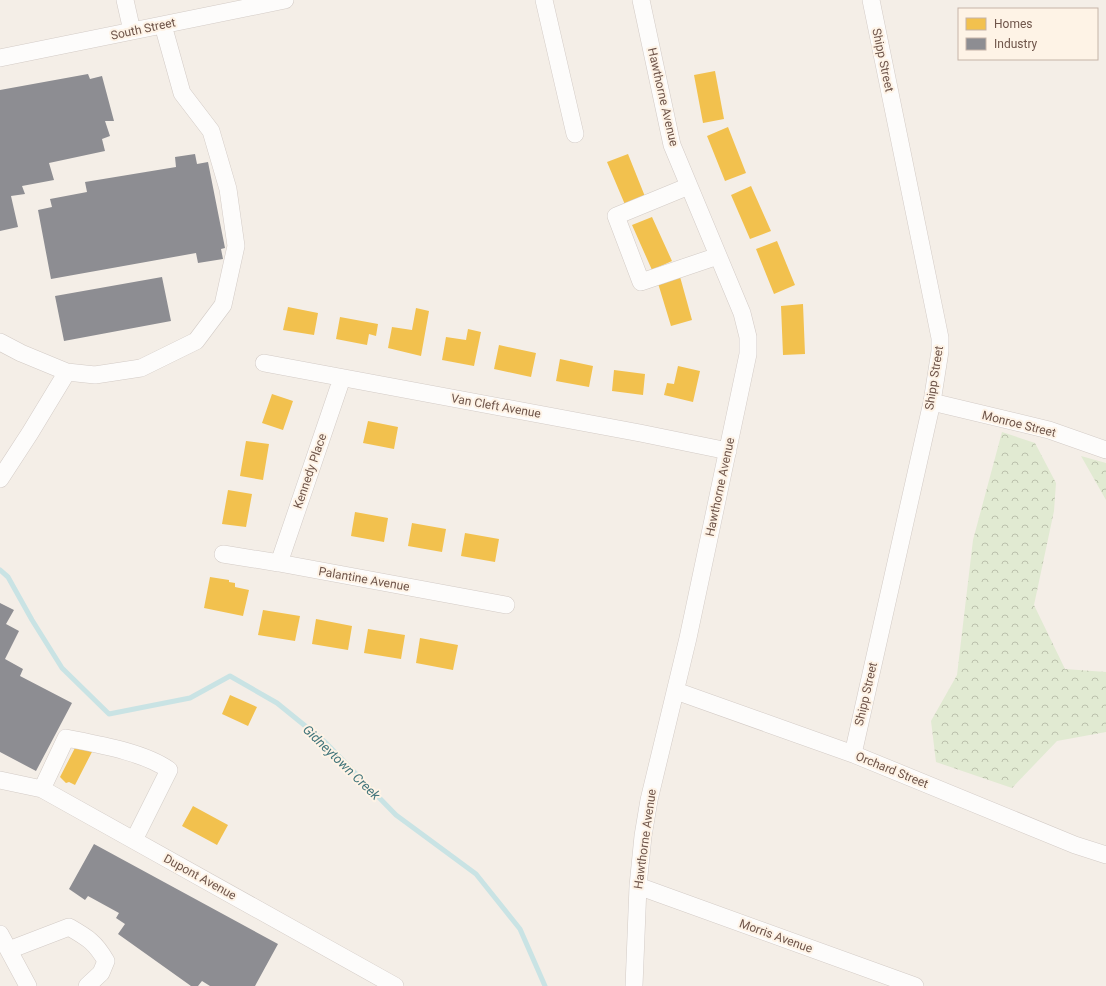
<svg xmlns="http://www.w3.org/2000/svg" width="1106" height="986" viewBox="0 0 1106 986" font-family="Roboto,sans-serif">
<defs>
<pattern id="forest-crowns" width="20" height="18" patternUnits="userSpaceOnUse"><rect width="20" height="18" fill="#e1ead2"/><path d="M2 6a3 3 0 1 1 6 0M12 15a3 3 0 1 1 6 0" fill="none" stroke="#bbc0ac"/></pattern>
</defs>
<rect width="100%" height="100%" fill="#f4eee7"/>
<!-- forest -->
<path fill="url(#forest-crowns)" d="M 1002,432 L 1035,443 L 1056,483 L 1054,511 L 1034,605 L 1065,669 L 1106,672 L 1106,732 L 1057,741 L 1012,788 L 936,762 L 931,721 L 957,675 L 973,540 Z
M 1081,456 L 1106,463 L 1106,500 Z"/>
<!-- homes -->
<path fill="#f2c14e" d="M 715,71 L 724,119 L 703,123 L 694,75 Z
M 728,127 L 746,173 L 725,181 L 707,136 Z
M 628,154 L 646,199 L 626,207 L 607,162 Z
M 751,186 L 771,231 L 750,239 L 731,195 Z
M 652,217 L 672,261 L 652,270 L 632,225 Z
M 777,241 L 795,285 L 774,294 L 756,249 Z
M 679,273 L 692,320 L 671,326 L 657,280 Z
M 803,304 L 805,354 L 783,355 L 781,306 Z
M 288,307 L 318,313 L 314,335 L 283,330 Z
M 416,308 L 429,311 L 421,356 L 388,348 L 392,327 L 412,330 Z
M 340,317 L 378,324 L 376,336 L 369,334 L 367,345 L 336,339 Z
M 468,329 L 481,332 L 474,366 L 442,360 L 446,337 L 466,340 Z
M 499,345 L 536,353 L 531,377 L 494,369 Z
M 560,359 L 593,366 L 589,387 L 556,381 Z
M 678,366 L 700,371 L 693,402 L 664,395 L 667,383 L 674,384 Z
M 614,370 L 645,374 L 643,395 L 612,391 Z
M 272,394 L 293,401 L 283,430 L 262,423 Z
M 368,421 L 398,427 L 394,449 L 363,443 Z
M 246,441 L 269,444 L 263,480 L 240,476 Z
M 228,490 L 252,494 L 246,527 L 222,524 Z
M 355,512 L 388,518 L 384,542 L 351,536 Z
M 412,523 L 446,529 L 442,552 L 408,546 Z
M 465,533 L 499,539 L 495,562 L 461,556 Z
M 210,577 L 229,580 L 229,582 L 235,583 L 235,587 L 249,590 L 243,616 L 204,608 Z
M 263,610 L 300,616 L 295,641 L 258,635 Z
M 316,619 L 352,626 L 348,650 L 312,644 Z
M 368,629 L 405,635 L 401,659 L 364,653 Z
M 420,638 L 458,645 L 453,670 L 416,663 Z
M 230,695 L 257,707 L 248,726 L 222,714 Z
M 78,742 L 93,750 L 75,785 L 69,782 L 66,783 L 60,777 Z
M 193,806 L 228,825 L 217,845 L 182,826 Z"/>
<!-- industry -->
<path fill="#8d8d92" d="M 88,74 L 90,79 L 102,76 L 114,121 L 105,121 L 110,136 L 102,139 L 105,151 L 49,163 L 54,180 L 22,186 L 25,194 L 11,196 L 18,227 L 0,231 L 0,90 Z
M 195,154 L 197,164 L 208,162 L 225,248 L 221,249 L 223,259 L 198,263 L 196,253 L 51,279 L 38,210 L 52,207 L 50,199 L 87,192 L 85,182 L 176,167 L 175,157 Z
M 162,277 L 171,321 L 64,341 L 55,296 Z
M 0,603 L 14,610 L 6,624 L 19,631 L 5,659 L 23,669 L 20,676 L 72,703 L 36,771 L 0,752 Z
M 94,844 L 278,944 L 255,986 L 210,986 L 202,981 L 198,986 L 191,986 L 118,934 L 125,924 L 116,918 L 119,913 L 88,896 L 85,900 L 69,889 Z"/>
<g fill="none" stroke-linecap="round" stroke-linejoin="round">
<!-- stream -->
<path stroke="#c9e3e4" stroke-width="5" d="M 0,570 L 8,577 L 32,620 L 62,668 L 109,714 L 190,698 L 230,676 L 277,703 L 325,742 L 396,815 L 476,874 L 520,929 L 545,986"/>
<!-- minor casing -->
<g stroke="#d3cbc6" stroke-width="18">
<path id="minor" d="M 125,0 L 132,31
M 544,0 L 575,134
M 0,58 L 285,0
M 689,186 L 616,216 L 641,282 L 718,256
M 0,342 L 21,353 L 67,372 L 95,375 L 141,368 L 196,341 L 223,305 L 236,246 L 228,189 L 211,131 L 182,93 L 163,25
M 264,363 L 640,433 L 728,451
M 932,402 L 1049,430 L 1106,450
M 0,479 L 30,433 L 67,372
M 223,554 L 279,563 L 506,605
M 279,563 L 342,378
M 676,691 L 853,754 L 1075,845 L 1106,855
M 853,754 L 932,402 L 940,351 L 940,338 L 871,0
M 0,780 L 42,789 L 395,986
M 42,789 L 66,738 C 96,744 144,752 169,770 L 134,840
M 638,886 L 915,986
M 0,934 L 28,986
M 9,950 L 69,927 C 88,938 95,942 106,961 L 101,973 L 87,986
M 634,986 L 638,886 L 643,836 L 649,800 L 688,638 L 748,354 L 748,337 L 742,313 L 672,145 L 641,0"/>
</g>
<!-- minor -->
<use href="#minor" stroke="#fdfcfb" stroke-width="17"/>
</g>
<g text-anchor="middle" stroke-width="4" stroke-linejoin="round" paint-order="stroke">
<!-- street labels -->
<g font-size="12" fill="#6f554a" stroke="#fef3e6">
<text transform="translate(143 29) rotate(-12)" y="4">South Street</text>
<text transform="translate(883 60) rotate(78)" y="4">Shipp Street</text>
<text transform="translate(663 97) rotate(77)" y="4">Hawthorne Avenue</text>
<text transform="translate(934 378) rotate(-81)" y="4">Shipp Street</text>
<text transform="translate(496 406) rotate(10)" y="4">Van Cleft Avenue</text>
<text transform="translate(1019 424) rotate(14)" y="4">Monroe Street</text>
<text transform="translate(310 471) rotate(-71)" y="4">Kennedy Place</text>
<text transform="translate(720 487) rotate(-78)" y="4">Hawthorne Avenue</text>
<text transform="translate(364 579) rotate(10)" y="4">Palantine Avenue</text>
<text transform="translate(866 694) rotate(-77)" y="4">Shipp Street</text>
<text transform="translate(892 770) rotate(22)" y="4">Orchard Street</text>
<text transform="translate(645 839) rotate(-82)" y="4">Hawthorne Avenue</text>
<text transform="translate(200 877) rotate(29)" y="4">Dupont Avenue</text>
<text transform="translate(776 936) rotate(20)" y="4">Morris Avenue</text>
</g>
<!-- water labels -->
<g font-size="13" font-style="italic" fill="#42757b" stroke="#fef3e6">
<text transform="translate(342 762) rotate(44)" y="5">Gidneytown Creek</text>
</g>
</g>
<!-- legend -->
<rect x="958" y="8" width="140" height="52" fill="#fef3e6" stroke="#c5b4a8"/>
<rect x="966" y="18" width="20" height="12" fill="#f2c14e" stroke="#c5b4a8"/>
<text x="994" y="28" font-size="12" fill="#6f554a">Homes</text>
<rect x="966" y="38" width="20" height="12" fill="#8d8d92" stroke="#c5b4a8"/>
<text x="994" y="48" font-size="12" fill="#6f554a">Industry</text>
</svg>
